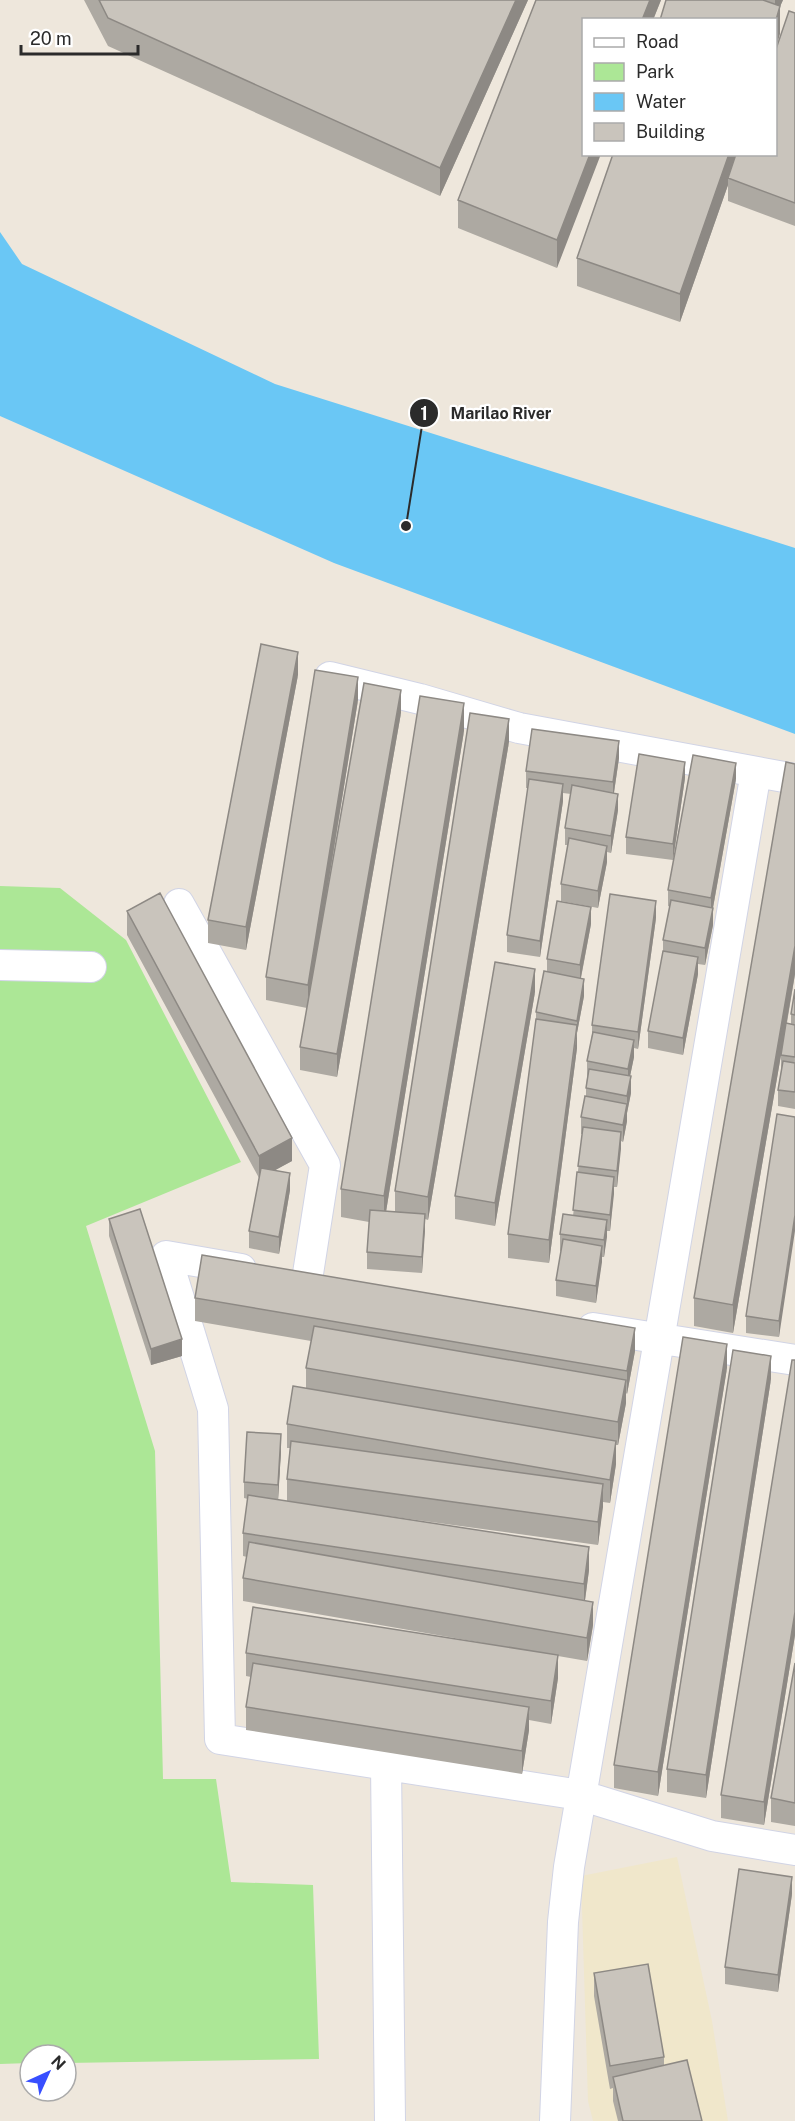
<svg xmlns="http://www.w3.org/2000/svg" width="795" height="2121" viewBox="0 0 795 2121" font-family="'Public Sans',sans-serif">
<rect width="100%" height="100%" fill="#eee7dc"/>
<!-- education -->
<path fill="#f0e7cb" d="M 677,1857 L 712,2021 L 728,2121 L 593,2121 L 588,2101 L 581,1876 Z"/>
<!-- green -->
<path fill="#ace796" d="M 0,886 L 60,888 L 126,940 L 241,1162 L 86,1226 L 155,1451 L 163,1779 L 216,1779 L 231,1882 L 313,1885 L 319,2059 L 66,2063 L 66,2055 L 30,2055 L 30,2063 L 0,2064 Z"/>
<!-- water -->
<path fill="#6ac7f5" d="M 0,232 L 22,264 L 275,384 L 795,548 L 795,734 L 334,563 L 0,416 Z"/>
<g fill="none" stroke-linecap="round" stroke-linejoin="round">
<!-- street casing -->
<g stroke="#d1d4e5" stroke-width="32">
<path id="street" d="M 330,677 L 420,699 L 519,728 L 795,779
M 179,904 L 325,1165 L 307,1280
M 0,965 L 91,967
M 241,1269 L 166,1256 L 213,1409 L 220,1739 L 580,1795 L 712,1836 L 795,1850
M 593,1328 L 795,1360
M 386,1764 L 390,2121
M 555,2121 L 563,1922 L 569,1867 L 756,772"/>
</g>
<!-- street -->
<use href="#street" stroke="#fff" stroke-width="30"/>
</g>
<!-- wall -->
<path fill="#ada9a2" d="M 84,0 L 528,0 L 440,196 L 108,46 Z
M 536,0 L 661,0 L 653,20 L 584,20 L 557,268 L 458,228 L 458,200 Z
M 666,0 L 783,0 L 780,6 Z
M 795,13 L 795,226 L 728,201 L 728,185 L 680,322 L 577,286 L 577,258 L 613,154 L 776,154 Z
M 298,675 L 246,950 L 208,943 L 208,920 Z
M 358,700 L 322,924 L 401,713 L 337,1077 L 300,1070 L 300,1047 L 307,1008 L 266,1000 L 266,977 Z
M 464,731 L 386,1212 L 395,1212 L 395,1191 L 509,742 L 428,1220 L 425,1219 L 422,1273 L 367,1269 L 367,1252 L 369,1222 L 341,1217 L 341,1189 Z
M 619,758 L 614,793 L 618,810 L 611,853 L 607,852 L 607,862 L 598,908 L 561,901 L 561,884 L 568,845 L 565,845 L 565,828 L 571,794 L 563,793 L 563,801 L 540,957 L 507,952 L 507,935 L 528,788 L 526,788 L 526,771 Z
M 795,764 L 795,974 L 787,1023 L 791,1024 L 791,1014 L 795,989 L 795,1109 L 778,1106 L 778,1090 L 781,1071 L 781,1055 L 733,1333 L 694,1326 L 694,1298 Z
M 685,778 L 673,860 L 626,854 L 626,837 Z
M 736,779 L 713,908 L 713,925 L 705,965 L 698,964 L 698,974 L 683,1055 L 648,1048 L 648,1031 L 663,951 L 663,940 L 670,907 L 668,906 L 668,890 Z
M 127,911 L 292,1161 L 275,1170 L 290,1190 L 279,1254 L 249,1248 L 249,1231 L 259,1178 L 127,935 Z
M 656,918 L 638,1049 L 634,1048 L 634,1057 L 630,1076 L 631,1093 L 627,1113 L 627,1121 L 623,1142 L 621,1141 L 617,1187 L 614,1187 L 610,1231 L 607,1231 L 604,1257 L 602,1257 L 596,1303 L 556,1296 L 556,1280 L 561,1251 L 560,1251 L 560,1234 L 573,1216 L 582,1134 L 581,1134 L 581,1117 L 586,1096 L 586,1088 L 587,1078 L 587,1061 L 592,1035 L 592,1025 Z
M 591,924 L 581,978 L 584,996 L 577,1033 L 577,1048 L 549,1263 L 508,1258 L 508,1234 L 536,1019 L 536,1012 L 547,971 L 547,959 Z
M 535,992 L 495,1226 L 455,1219 L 455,1196 Z
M 795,1117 L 779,1337 L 746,1333 L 746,1316 Z
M 109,1219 L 182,1356 L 151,1365 L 109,1236 Z
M 195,1298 L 635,1351 L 627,1394 L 626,1393 L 626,1403 L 618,1445 L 616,1445 L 616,1464 L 610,1503 L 603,1502 L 598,1545 L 337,1509 L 589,1570 L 585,1601 L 593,1625 L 587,1661 L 558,1656 L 558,1678 L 551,1724 L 529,1720 L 529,1730 L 522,1774 L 246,1730 L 246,1707 L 251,1677 L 246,1676 L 246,1653 L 483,1643 L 243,1601 L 243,1578 L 247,1557 L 243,1556 L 243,1533 L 248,1499 L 244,1498 L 244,1482 L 281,1451 L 278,1500 L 287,1501 L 287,1479 L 290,1448 L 287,1448 L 287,1424 L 306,1388 L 306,1368 L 311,1341 L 195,1321 Z
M 795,1360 L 795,1635 L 764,1825 L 721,1818 L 721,1795 Z
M 727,1368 L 658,1796 L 614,1788 L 614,1765 Z
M 771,1379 L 706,1798 L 667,1792 L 667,1769 Z
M 795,1663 L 795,1826 L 771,1822 L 771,1798 Z
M 792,1894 L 778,1992 L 725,1984 L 725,1967 Z
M 594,1973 L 664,2057 L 664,2065 L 702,2121 L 618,2121 L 613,2101 L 613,2088 L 610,2089 L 594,1996 Z"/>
<!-- shaded-wall -->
<path fill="#8d8984" d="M 516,0 L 528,0 L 440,196 L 440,168 Z
M 650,0 L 661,0 L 653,20 L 642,20 Z
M 775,0 L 783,0 L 775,18 Z
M 780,6 L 780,34 L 776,48 L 776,20 Z
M 590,154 L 601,154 L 557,268 L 557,240 Z
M 729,154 L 739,154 L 728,178 L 728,185 L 680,322 L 680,294 Z
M 298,652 L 298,675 L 246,950 L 246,927 Z
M 358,677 L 358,700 L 308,1008 L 308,985 Z
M 401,690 L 401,713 L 337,1077 L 337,1054 Z
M 464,703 L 464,731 L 384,1224 L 384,1196 Z
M 509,719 L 509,742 L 428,1220 L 428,1197 Z
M 619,741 L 619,758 L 613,799 L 613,782 Z
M 685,762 L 685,778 L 673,860 L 673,844 Z
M 736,763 L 736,779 L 712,913 L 713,908 L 713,925 L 705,965 L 705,948 L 711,915 L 711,898 Z
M 563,784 L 563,801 L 540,957 L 540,941 Z
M 618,794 L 618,810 L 611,853 L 611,836 Z
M 607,846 L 607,862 L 598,908 L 598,891 Z
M 656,901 L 656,918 L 638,1049 L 638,1032 Z
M 591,907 L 591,924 L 580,982 L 580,965 Z
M 795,946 L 795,974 L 733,1333 L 733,1305 Z
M 698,957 L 698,974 L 683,1055 L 683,1038 Z
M 535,969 L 535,992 L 495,1226 L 495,1203 Z
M 584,979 L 584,996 L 577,1033 L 577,1048 L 549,1263 L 549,1240 L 577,1031 L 577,1021 Z
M 634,1040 L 634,1057 L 628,1086 L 628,1069 Z
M 631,1076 L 631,1093 L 627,1113 L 627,1096 Z
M 627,1104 L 627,1121 L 623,1142 L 623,1125 Z
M 621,1132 L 621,1149 L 617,1187 L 617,1171 Z
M 292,1138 L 292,1161 L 259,1179 L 259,1156 Z
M 290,1173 L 290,1190 L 279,1254 L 279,1237 Z
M 614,1177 L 614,1194 L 610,1231 L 610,1215 Z
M 425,1214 L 425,1231 L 422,1273 L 422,1257 Z
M 795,1215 L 795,1231 L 779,1337 L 779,1321 Z
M 607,1220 L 607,1237 L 604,1257 L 604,1240 Z
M 602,1246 L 602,1262 L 596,1303 L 596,1286 Z
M 635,1328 L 635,1351 L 627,1394 L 627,1371 Z
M 182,1339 L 182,1356 L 151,1365 L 151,1349 Z
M 727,1344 L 727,1368 L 658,1796 L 658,1772 Z
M 771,1356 L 771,1379 L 706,1798 L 706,1775 Z
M 626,1380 L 626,1403 L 618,1445 L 618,1422 Z
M 281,1434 L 281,1451 L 278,1501 L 278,1485 Z
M 616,1441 L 616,1464 L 610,1503 L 610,1480 Z
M 603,1484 L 603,1507 L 598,1545 L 598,1522 Z
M 589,1547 L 589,1570 L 584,1607 L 584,1584 Z
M 593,1602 L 593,1625 L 587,1661 L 587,1638 Z
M 795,1612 L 795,1635 L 764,1825 L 764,1802 Z
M 558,1655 L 558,1678 L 551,1724 L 551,1701 Z
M 529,1707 L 529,1730 L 522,1774 L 522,1751 Z
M 792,1877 L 792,1894 L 778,1992 L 778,1975 Z"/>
<!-- building -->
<path fill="#c9c4bc" stroke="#8d8984" stroke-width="1.5" d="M 99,0 L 516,0 L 440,168 L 108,18 Z
M 536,0 L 650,0 L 642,20 L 584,20 L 584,154 L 590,154 L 557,240 L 458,200 Z
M 666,0 L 763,0 L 780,6 L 776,20 L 660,20 Z
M 789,11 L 795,13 L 795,203 L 728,178 L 736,154 L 776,154 L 776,49 Z
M 613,154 L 729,154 L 680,294 L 577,258 Z
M 261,644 L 298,652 L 246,927 L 208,920 Z
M 315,670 L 358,677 L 308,985 L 266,977 Z
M 364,683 L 401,690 L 337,1054 L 300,1047 Z
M 420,696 L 464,703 L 384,1196 L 341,1189 Z
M 470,713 L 509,719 L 428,1197 L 395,1191 Z
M 532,729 L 619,741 L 613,782 L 526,771 Z
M 639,754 L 685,762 L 673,844 L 626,837 Z
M 693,755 L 736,763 L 711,898 L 668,890 Z
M 786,762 L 795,764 L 795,946 L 733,1305 L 694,1298 Z
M 529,779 L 563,784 L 540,941 L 507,935 Z
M 572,785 L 618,794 L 611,836 L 565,828 Z
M 569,838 L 607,846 L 598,891 L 561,884 Z
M 160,893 L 292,1138 L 259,1156 L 127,911 Z
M 610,894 L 656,901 L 638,1032 L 592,1025 Z
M 671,900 L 713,908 L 705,948 L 663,940 Z
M 557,901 L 591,907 L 580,965 L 547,959 Z
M 663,951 L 698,957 L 683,1038 L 648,1031 Z
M 495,962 L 535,969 L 495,1203 L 455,1196 Z
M 544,971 L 584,979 L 577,1021 L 536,1012 Z
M 795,989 L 795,1015 L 791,1014 Z
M 536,1019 L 577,1025 L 549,1240 L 508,1234 Z
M 786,1023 L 795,1025 L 795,1057 L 781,1055 Z
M 593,1032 L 634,1040 L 628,1069 L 587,1061 Z
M 783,1061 L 795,1063 L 795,1092 L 778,1090 Z
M 589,1069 L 631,1076 L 627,1096 L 586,1088 Z
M 585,1096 L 627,1104 L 623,1125 L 581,1117 Z
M 777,1114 L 795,1117 L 795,1215 L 779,1321 L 746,1316 Z
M 583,1127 L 621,1132 L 617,1171 L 578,1166 Z
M 261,1168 L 290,1173 L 279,1237 L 249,1231 Z
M 577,1172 L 614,1177 L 610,1215 L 573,1210 Z
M 140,1209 L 182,1339 L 151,1349 L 109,1219 Z
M 370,1210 L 425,1214 L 422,1257 L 367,1252 Z
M 563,1214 L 607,1220 L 604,1240 L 560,1234 Z
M 563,1239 L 602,1246 L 596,1286 L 556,1280 Z
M 202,1255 L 635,1328 L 627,1371 L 195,1298 Z
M 314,1326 L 626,1380 L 618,1422 L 306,1368 Z
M 683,1337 L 727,1344 L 658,1772 L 614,1765 Z
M 733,1350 L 771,1356 L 706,1775 L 667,1769 Z
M 792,1360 L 795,1360 L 795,1612 L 764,1802 L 721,1795 Z
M 293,1386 L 616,1441 L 610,1480 L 287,1424 Z
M 247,1432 L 281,1434 L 278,1485 L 244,1482 Z
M 291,1441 L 603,1484 L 598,1522 L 287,1479 Z
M 248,1495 L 589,1547 L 584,1584 L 243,1533 Z
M 249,1542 L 593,1602 L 587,1638 L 243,1578 Z
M 253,1607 L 558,1655 L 551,1701 L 246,1653 Z
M 253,1663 L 529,1707 L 522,1751 L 246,1707 Z
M 795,1663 L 795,1803 L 771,1798 Z
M 739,1869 L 792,1877 L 778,1975 L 725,1967 Z
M 648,1964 L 664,2057 L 610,2066 L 594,1973 Z
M 687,2060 L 702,2121 L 623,2121 L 613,2077 Z"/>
<!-- callouts -->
<path fill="none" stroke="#2b2b2b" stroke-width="2" d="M406 526L424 413"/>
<g fill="#2b2b2b" stroke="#fff" stroke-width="2">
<circle cx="406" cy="526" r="6"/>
<circle cx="424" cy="413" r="15"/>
</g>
<g font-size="18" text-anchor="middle" font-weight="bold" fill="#fff">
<text x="424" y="420">1</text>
</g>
<g font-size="16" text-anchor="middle" font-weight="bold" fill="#2b2b2b" stroke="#fff" stroke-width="4.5" stroke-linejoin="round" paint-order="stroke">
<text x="501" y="419">Marilao River</text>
</g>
<!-- legend -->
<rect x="582" y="18" width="195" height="138" fill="#ffffff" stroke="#aaaaaa" stroke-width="1.5"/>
<rect x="594" y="38" width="30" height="9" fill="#ffffff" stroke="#aaaaaa" stroke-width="1.5"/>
<text x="636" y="48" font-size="18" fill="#2b2b2b">Road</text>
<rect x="594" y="63" width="30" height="18" fill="#ace796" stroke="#aaaaaa" stroke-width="1.5"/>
<text x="636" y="78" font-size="18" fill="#2b2b2b">Park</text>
<rect x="594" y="93" width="30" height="18" fill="#6ac7f5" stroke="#aaaaaa" stroke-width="1.5"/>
<text x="636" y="108" font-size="18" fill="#2b2b2b">Water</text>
<rect x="594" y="123" width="30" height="18" fill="#c9c4bc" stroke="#aaaaaa" stroke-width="1.5"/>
<text x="636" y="138" font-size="18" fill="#2b2b2b">Building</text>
<!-- north arrow -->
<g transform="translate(48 2073) rotate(45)"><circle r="28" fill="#ffffff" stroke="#aaaaaa" stroke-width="1.5"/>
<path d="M0-4.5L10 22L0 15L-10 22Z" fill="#384fff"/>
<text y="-9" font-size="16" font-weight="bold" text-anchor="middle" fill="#2b2b2b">N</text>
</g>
<!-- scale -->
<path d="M21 45v9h117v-9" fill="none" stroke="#2b2b2b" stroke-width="3"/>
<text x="30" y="45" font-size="18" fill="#2b2b2b" stroke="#ffffff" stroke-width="4.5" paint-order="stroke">20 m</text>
</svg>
